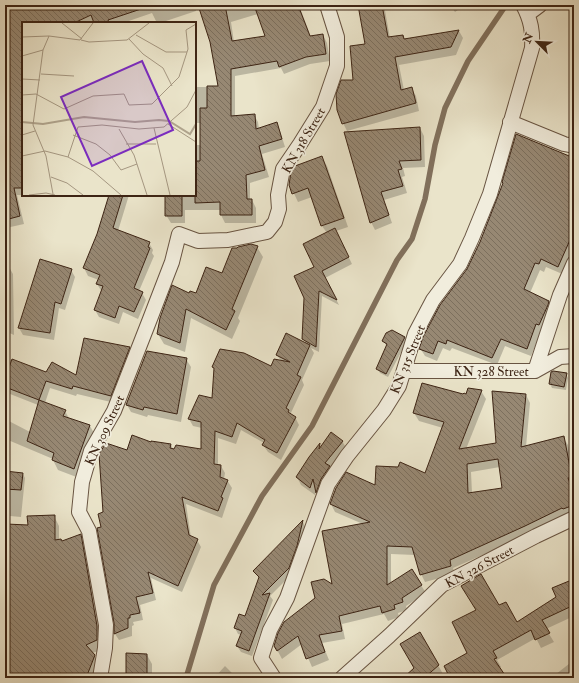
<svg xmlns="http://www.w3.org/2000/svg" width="579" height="683" viewBox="0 0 579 683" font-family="'IM FELL Double Pica',serif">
<defs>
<pattern id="building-back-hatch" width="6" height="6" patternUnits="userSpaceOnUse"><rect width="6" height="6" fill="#978873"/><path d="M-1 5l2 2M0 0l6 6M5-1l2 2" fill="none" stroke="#7c6f5d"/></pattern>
</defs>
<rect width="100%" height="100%" fill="#eae4ca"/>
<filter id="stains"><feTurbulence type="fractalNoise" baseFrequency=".005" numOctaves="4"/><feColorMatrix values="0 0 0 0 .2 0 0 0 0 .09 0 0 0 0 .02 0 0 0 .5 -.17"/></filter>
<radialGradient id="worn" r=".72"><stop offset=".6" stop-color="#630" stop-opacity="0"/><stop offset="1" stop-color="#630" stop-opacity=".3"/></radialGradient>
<!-- shadow -->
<path fill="#0003" fill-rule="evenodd" d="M 5,5 L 195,5 L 196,11 L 160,23 L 157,23 L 152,13 L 123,23 L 23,23 L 23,195 L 51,196 L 17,195 L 24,224 L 6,228 L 5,226 Z
M 205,5 L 299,5 L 311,37 L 323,35 L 327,43 L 330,61 L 310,64 L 284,74 L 281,68 L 235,76 L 235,117 L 254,115 L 258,122 L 259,129 L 276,124 L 280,131 L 285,147 L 262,154 L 269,177 L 250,183 L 250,200 L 252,200 L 256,208 L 256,223 L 225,223 L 221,215 L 221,210 L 185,210 L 185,223 L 171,223 L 166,215 L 166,195 L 195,195 L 195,145 L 201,145 L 201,123 L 195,123 L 195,87 L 219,87 ZM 258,14 L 266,36 L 234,42 L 231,22 Z
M 359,5 L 384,5 L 390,38 L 403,36 L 405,40 L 459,31 L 463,38 L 456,55 L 399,65 L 404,90 L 411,88 L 416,96 L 419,111 L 347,131 L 343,123 L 354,81 L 366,45 Z
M 450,5 L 465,5 L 455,12 Z
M 420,128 L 424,136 L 425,167 L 403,168 L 405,176 L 402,177 L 407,193 L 384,200 L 392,223 L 375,230 L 371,222 L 345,133 Z
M 322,158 L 327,166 L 348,227 L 336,231 L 352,264 L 325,278 L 339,305 L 322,296 L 319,352 L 311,348 L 314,353 L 302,380 L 304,385 L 290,415 L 295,417 L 299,425 L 281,460 L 268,452 L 263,445 L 264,443 L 241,430 L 236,444 L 218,438 L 218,465 L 221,466 L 225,473 L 224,479 L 227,480 L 232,488 L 222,518 L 186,504 L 191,538 L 197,540 L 201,547 L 182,592 L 151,578 L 156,600 L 140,605 L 143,620 L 133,622 L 134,625 L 132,626 L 132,636 L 119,640 L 115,634 L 115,623 L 102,527 L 104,513 L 127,452 L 151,444 L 171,445 L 174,451 L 202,450 L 202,428 L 193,426 L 189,419 L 213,400 L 215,371 L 213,367 L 271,368 L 281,361 L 277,355 L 306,344 L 303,338 L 315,267 L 327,233 L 322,226 L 312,197 L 298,202 L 290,185 Z
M 574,159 L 574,264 L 567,276 L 546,267 L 544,272 L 540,270 L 530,293 L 549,301 L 553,309 L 543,333 L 541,332 L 531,356 L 505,346 L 497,365 L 452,348 L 450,351 L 443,348 L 437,361 L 425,356 L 420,348 Z
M 64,195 L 129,195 L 118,231 L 149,243 L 153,250 L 152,253 L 154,256 L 139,291 L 142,293 L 146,300 L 138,319 L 123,312 L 119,324 L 99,317 L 95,310 L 102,292 L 97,284 L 99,280 L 88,276 L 84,268 L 98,235 L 109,197 Z
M 257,247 L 263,257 L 238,318 L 240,321 L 232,339 L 191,318 L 185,352 L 164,344 L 158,334 L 190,294 L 196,295 Z
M 5,267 L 9,267 L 13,274 L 14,335 L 5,331 Z
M 71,270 L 75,277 L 65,310 L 59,308 L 54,340 L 23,335 L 19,328 Z
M 405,337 L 407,341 L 388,377 L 380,373 L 378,369 L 387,346 L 383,341 Z
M 129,348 L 134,356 L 115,403 L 77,394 L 76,396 L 50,388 L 45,403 L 65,411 L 70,420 L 90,426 L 95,435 L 79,478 L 58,470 L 53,460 L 53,459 L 8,440 L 5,447 L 5,419 L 30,432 L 38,405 L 5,392 L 5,358 L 47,374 L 77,376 Z
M 186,359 L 191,367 L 181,422 L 148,415 L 147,417 L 131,412 L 127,405 Z
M 566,374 L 568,378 L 566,390 L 552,388 L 550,384 Z
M 481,391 L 486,399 L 466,449 L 497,444 L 526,395 L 530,403 L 526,447 L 563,437 L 568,445 L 572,461 L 574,460 L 574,515 L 453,568 L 455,574 L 425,582 L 421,574 L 415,555 L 391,554 L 391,583 L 412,571 L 426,593 L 406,606 L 407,610 L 398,613 L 399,617 L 388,621 L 384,614 L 342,624 L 345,639 L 322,643 L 329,660 L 312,667 L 302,644 L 282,659 L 275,646 L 333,586 L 363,524 L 335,512 L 331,504 L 376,486 L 425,475 L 443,428 L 419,421 L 414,413 ZM 500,467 L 503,489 L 472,493 L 471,472 Z
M 342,441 L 347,449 L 320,499 L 316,491 L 315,495 L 301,485 L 297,477 L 320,445 L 322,447 Z
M 11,473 L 23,474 L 25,478 L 21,517 L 10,516 L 8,512 Z
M 54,516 L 59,526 L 59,540 L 63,542 L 80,535 L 86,544 L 102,636 L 102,650 L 92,653 L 100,665 L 94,678 L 5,678 L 5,545 L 7,525 L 29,527 Z
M 303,522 L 305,527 L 292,574 L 270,596 L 273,600 L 252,656 L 241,652 L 237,646 L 241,635 L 238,634 L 235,628 L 246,617 L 260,579 L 254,571 Z
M 574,600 L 574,616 L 546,629 L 554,642 L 541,648 L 536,638 L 497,660 L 501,667 L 499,668 L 506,678 L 451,678 L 499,606 L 517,623 Z
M 420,633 L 443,674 L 439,678 L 405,678 L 416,669 Z
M 127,654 L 147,655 L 152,664 L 152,678 L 127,678 Z
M 574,660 L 574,678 L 551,678 Z
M 225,666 L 237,678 L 214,678 Z"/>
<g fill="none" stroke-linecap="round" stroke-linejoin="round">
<!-- stream -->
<path stroke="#81705c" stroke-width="5.5" d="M 186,678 L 214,585 L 262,496 L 312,426 L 397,260 L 412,239 L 425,199 L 435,145 L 445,108 L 468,61 L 506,5"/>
</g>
<!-- building -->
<path fill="url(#building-back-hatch)" stroke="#3d2414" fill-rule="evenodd" d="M 5,5 L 143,5 L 144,8 L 108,20 L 109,23 L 94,23 L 91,15 L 74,23 L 23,23 L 23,188 L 14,188 L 20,216 L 5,220 Z
M 198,5 L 225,5 L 232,41 L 265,36 L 254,5 L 298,5 L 310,36 L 323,34 L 326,54 L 306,57 L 279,67 L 277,61 L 231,69 L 231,116 L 255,114 L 256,129 L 277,122 L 282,139 L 259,146 L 265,170 L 246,175 L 247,199 L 252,199 L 252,215 L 220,215 L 220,202 L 195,203 L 195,161 L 200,161 L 200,108 L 207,108 L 207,86 L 218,86 L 210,42 Z
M 358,5 L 382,5 L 388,37 L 403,35 L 404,39 L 459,30 L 451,47 L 395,57 L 401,90 L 412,87 L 416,103 L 342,124 L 337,110 L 336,94 L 341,80 L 353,80 L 350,46 L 365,44 Z
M 420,127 L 421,160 L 399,161 L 402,169 L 398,170 L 403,186 L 381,192 L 389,215 L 370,223 L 344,132 Z
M 516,134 L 574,158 L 574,231 L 558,267 L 541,259 L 539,264 L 535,263 L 524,289 L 549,301 L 548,305 L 539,325 L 536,324 L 527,349 L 501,339 L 492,358 L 447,340 L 446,344 L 438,341 L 433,354 L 419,349 L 423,337 L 440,305 L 467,269 L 480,242 L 503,183 L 502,182 Z
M 322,156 L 344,218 L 321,226 L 308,188 L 292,194 L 289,185 L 291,172 L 295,166 Z
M 109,195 L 123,195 L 113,228 L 150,242 L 148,247 L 150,248 L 134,288 L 143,292 L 134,312 L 119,306 L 115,318 L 94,310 L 103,286 L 96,284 L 100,275 L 83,268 L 97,234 Z
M 165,195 L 182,195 L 182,216 L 165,216 Z
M 335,228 L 349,257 L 322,271 L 337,300 L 319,291 L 316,347 L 302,339 L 304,298 L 294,276 L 314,267 L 303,244 Z
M 251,244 L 258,246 L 232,309 L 235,311 L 226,330 L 186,309 L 180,343 L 157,334 L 160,318 L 172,285 L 189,293 L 190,291 L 196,293 L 206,267 L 222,273 L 232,248 L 237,248 L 238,247 Z
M 40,259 L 72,269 L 61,304 L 55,302 L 50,333 L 18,328 Z
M 392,330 L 405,337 L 386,374 L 376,369 L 387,344 L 382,341 L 386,333 Z
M 286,333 L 310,345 L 297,375 L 301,377 L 286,408 L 289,410 L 288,412 L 296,417 L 277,453 L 262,445 L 265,440 L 237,423 L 232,437 L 215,431 L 214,464 L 221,465 L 220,477 L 228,480 L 221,497 L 223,498 L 218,511 L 182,497 L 189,535 L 198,539 L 178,586 L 148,572 L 153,593 L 136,597 L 140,613 L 130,615 L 130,618 L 128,618 L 128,628 L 114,634 L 114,623 L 97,528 L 101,527 L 98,514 L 103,512 L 99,454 L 106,443 L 127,450 L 132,435 L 151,442 L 151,441 L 171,444 L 170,448 L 174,449 L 176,445 L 201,449 L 201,422 L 188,419 L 199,395 L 212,398 L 214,368 L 212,367 L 220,349 L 244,353 L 271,366 L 274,359 L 290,362 L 276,355 Z
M 84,338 L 130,347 L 111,396 L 73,386 L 72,389 L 46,381 L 39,400 L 5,387 L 5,379 L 12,359 L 46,372 L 52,362 L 76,375 Z
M 147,351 L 187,358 L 177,414 L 144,407 L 143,410 L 126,405 Z
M 553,371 L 567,373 L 564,387 L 549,384 L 551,372 Z
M 422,383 L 463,394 L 464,393 L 466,394 L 468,388 L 482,390 L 459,449 L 496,443 L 492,391 L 526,394 L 521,447 L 564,436 L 572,478 L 568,478 L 574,494 L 574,505 L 563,509 L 562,508 L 525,526 L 450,560 L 451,566 L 420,575 L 412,547 L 387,546 L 387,585 L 412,569 L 422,585 L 402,598 L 403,602 L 394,605 L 395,609 L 382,613 L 380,606 L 339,616 L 342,631 L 319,635 L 325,652 L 306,659 L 298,636 L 277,651 L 274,646 L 278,633 L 284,622 L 315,598 L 311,582 L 324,579 L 332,584 L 322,531 L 370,522 L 330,504 L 336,488 L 346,472 L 375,485 L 376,466 L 398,467 L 400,462 L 425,473 L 444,422 L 413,413 ZM 498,459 L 502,488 L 468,493 L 467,464 Z
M 39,400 L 66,410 L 63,416 L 90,425 L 74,469 L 52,460 L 54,453 L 27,441 Z
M 331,432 L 343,441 L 325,463 L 330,466 L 321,479 L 316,493 L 313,479 L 310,488 L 296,477 L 309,457 L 320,443 L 319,449 Z
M 5,471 L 23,473 L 21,490 L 5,489 Z
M 55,515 L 55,540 L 61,539 L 62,541 L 81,534 L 97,626 L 97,640 L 86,645 L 95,655 L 86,678 L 5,678 L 6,524 L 28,525 L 27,516 Z
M 303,520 L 297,546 L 289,568 L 262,595 L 270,593 L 249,651 L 236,646 L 242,631 L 234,628 L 239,614 L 245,616 L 259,577 L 253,571 Z
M 481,574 L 499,605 L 506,602 L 517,622 L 556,597 L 552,588 L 574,579 L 574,605 L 542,620 L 550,633 L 535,640 L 531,630 L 493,651 L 497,658 L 494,659 L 507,678 L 450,678 L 444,666 L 467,653 L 452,622 L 476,610 L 461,586 Z
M 420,632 L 439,665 L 424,678 L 403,678 L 414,668 L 400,644 Z
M 126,653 L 147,654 L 147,675 L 126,675 Z"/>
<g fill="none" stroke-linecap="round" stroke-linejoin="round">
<!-- street casing -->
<g stroke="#685442" stroke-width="16">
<path id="street" d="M 528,14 L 540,5
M 510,122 L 564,144 L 574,146
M 404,371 L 535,371 L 560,357 L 574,356
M 535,371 L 560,295 L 574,263
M 100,678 L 105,648 L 106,625 L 89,531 L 79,512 L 82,482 L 91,451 L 114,411 L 150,319 L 172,262 L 179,234 L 198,241 L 228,240 L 267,232 L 275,222 L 279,209 L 278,195 L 283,169 L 300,144 L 323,107 L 337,66 L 337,37 L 327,5
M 274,678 L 261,658 L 270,630 L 287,598 L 328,484 L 347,456 L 384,410 L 399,386 L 415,334 L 433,300 L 460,264 L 472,238 L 490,194 L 532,48 C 533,32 531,20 523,5
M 342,678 L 389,636 L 442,585 L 536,536 L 574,518"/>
</g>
<!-- street -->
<use href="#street" stroke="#f1eddd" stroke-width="14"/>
</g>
<g text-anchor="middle" stroke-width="3.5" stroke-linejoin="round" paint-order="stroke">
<!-- street labels -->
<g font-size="13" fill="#3d2414" stroke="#f1eddd">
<text transform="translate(303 140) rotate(-60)" y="5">KN 318 Street</text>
<text transform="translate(407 359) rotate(-68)" y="5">KN 315 Street</text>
<text x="491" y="376">KN 328 Street</text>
<text transform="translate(104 430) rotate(-65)" y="5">KN 309 Street</text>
<text transform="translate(479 566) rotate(-28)" y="5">KN 326 Street</text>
</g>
</g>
<!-- overview -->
<g transform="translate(22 22)">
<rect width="174" height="174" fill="#eae4ca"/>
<path fill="none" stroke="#afa38c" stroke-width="2" d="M 0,100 L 21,102 L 62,95 L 113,100 L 137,98 L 147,99 L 168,112 L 174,102"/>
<path fill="none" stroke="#a59781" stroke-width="1" d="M 40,1 L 60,17M 114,13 L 144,30 L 165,30M 27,14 L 21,28 L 11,103 L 24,134 L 31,172M 0,15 L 27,14 L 58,18 L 71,1M 107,17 L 121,32 L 141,46 L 150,64M 59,18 L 67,20 L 105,18 L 127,1M 0,34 L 21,28M 19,52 L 52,54M 0,57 L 18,58M 0,73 L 14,72 L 42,87 L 71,74 L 102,72 L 107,83 L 130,82 L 157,55 L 166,27 L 164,8 L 174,2M 146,102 L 174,120M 132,106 L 148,173M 97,107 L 112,133 L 125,173M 0,113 L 13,109M 51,113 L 74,122 L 88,133 L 99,148 L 115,142M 104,122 L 134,122M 0,134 L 23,129 L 46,135 L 71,149 L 99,173M 46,135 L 56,105 L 80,103 L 117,107 L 142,105 L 165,85 L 174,68M 29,155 L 45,161 L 61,173M 7,173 L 24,171 L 33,173"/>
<path fill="#7b2cbf" fill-opacity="0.15" stroke="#7b2cbf" stroke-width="2" d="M 120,39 L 151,108 L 70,144 L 39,75 Z"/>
<rect width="174" height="174" fill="none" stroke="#3d2414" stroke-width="2"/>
</g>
<!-- margin -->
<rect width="579" height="683" fill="none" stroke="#eae4ca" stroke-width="20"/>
<rect x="6" y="6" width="567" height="671" fill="none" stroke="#3d2414" stroke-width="2"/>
<rect x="10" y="10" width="559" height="663" fill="none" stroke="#3d2414"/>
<!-- north arrow -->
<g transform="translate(537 42) rotate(294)" stroke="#f1eddd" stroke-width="3" paint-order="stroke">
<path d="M0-3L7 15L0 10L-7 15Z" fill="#3d2414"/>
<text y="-6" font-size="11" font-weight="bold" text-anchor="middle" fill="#3d2414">N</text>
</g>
<rect width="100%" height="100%" filter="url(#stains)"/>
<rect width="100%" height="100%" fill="url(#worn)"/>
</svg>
